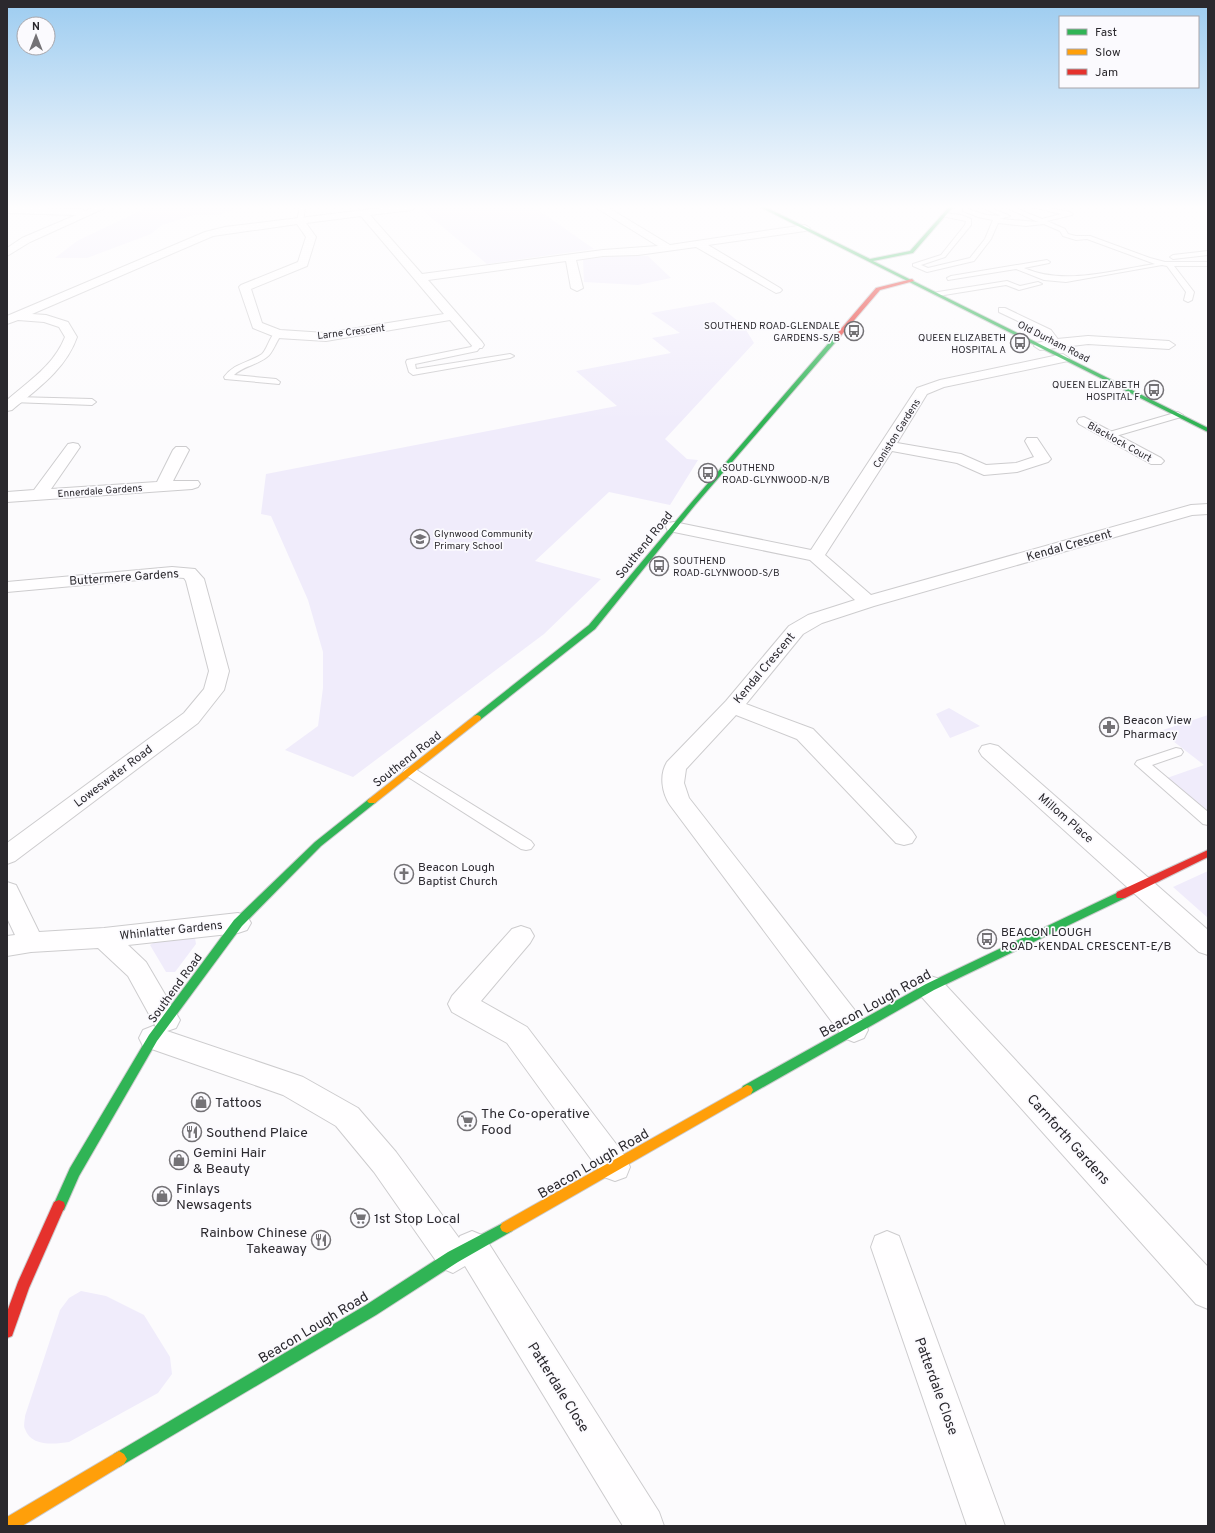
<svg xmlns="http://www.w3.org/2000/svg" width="1215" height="1533" viewBox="0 0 1215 1533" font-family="Overpass,sans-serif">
<rect width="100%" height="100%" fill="#fcfbfd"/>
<!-- green -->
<path fill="#f0ecfb" d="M 148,207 L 243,207 L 218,215 L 194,215 L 162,225 L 151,234 L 87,258 L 55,258 L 77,241 Z
M 431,207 L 534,207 L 594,249 L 487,264 L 420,208 Z
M 613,256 L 648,256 L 671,278 L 638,285 L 584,282 L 583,260 Z
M 714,302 L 743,325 L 754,343 L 665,439 L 687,459 L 698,460 L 670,505 L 609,492 L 535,561 L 601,579 L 544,634 L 353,777 L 285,750 L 318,726 L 323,688 L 323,652 L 308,600 L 271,516 L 261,514 L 266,474 L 617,406 L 576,371 L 671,353 L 652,338 L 680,333 L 651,313 Z
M 949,708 L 980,726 L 950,738 L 936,714 Z
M 1208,715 L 1208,812 L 1167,778 L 1204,765 L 1160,731 Z
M 1208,871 L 1208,918 L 1173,887 Z
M 195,938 L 196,944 L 175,972 L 166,972 L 150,945 L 156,941 Z
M 81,1291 L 106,1296 L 144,1315 L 170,1357 L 172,1374 L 158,1393 L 69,1442 C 55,1444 31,1447 25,1429 C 23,1426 25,1420 25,1416 L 60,1310 L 69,1298 Z"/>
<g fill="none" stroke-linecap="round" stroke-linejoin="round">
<!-- lane casing -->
<g stroke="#cdccce" stroke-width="2">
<path id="lane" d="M 300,207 L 305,208 L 303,221 L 300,223 L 297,221 Z
M 963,207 L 969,207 L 968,209 L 986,215 L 1001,216 L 981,207 L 989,207 L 1010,216 L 1000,219 L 1038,222 L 1005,207 L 1013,207 L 1042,219 L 1061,214 L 1032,207 L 1044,207 L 1070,212 L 1073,214 L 1072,215 L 1047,221 L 1065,229 L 1068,234 L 1076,236 L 1090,236 L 1150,258 L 1165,262 L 1208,262 L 1208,266 L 1174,266 L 1194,292 L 1192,300 L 1188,302 L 1184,300 L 1186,292 L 1167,266 L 1162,265 L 1066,282 L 1044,280 L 1016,269 L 948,280 L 947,278 L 951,276 L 1047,260 L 1050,262 L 1049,263 L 1024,268 C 1064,286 1113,270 1155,264 L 1087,239 L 1076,240 L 1063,236 L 1060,231 L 1044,224 L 1026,226 L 998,223 L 991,239 L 974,261 L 927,272 L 913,266 L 913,264 L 941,255 L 965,225 L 966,221 L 942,216 L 942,214 L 944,213 L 961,215 L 971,219 L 971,225 L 945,257 L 921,265 L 928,268 L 970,258 L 985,239 L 993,220 L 978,217 L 963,211 Z
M 1208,251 L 1208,255 L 1173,259 L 1170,257 L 1173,255 Z
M 1007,281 L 1020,286 L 1038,282 L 1042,284 L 1019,290 L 1006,285 L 938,296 L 934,294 L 938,292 Z
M 999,308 L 1005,308 L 1051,330 L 1060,342 L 1053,344 L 1045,334 L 999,312 Z
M 275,332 L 282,334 C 276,341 273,353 267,357 C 257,365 244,366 234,375 L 276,379 L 280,382 L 279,384 L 225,379 L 224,377 C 234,363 249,363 262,354 C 267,349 269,339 275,332 Z
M 475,343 L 482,345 L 477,351 L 415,364 L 416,369 L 510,354 L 514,356 L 510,358 L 413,375 L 409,372 L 406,362 L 407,360 L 471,347 Z
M 15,397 L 92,399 L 96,402 L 92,405 L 12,402 L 12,398 Z
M 1178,412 L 1183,415 L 1181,417 L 1109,438 L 1104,435 L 1106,433 Z
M 1176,748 L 1181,749 L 1183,752 L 1181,755 L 1152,765 L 1208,812 L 1208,825 L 1203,824 L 1135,764 L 1137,761 Z
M 410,767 L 415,769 L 531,841 L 534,845 L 531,849 L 526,850 L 521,849 L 405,775 L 403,772 L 405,769 Z"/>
</g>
<!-- street casing -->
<g stroke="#cdccce" stroke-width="2">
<path id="street" d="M 7,207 L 81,209 L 85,211 L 94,207 L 107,207 L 30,242 L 7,256 L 7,248 L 22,238 L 76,215 L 7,213 Z
M 389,207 L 417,207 L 412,210 L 370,215 L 422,274 L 603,250 L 658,246 L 595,207 L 607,207 L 670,245 L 805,225 L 810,228 L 805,231 L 708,245 L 780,288 L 782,290 L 780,292 L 776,293 L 696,247 L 638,255 L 603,256 L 576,260 L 583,288 L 577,291 L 571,288 L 566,261 L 428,280 L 482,342 L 484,345 L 482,348 L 474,348 L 450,320 L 326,341 L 278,338 L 253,328 L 239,287 L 241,285 L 298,262 L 306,237 L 297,224 L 213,236 L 32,314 L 46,315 L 68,322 L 77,337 C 66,369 37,389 12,410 L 7,411 L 7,400 C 29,381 54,365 65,337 L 59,327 L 44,322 L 18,320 L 7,324 L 7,316 L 205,232 L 225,227 ZM 361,216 L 444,314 L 326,333 L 280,330 L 262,323 L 251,289 L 307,266 L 316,237 L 306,223 Z
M 1088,336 L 1169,341 L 1175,345 L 1169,349 L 1088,344 L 1040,350 L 1034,346 L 1036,343 L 1057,339 Z
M 1063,354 L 1069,358 L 1068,361 L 944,387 L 927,394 L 897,443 L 961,454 L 986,465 L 1016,463 L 1034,457 L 1025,441 L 1027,438 L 1037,438 L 1051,459 L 1048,462 L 1017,472 L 984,475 L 957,463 L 892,451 L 825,555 L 871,595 L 1191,505 L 1208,504 L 1208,514 L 1192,515 L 874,606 L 822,623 L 803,634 L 746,704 L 813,729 L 912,831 L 916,837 L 912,843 L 904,845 L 896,843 L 797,739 L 736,715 L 686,769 L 684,783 L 689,798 L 864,1022 L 868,1030 L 864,1038 L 854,1042 L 844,1038 L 670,805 C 662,793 659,775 667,762 L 726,701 L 789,626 L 808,615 L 855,600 L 810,560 L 674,532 L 668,531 L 666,527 L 668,523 L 674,522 L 811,550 L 917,388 L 940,380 Z
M 1084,417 L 1161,458 L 1164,461 L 1161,464 L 1151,464 L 1079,424 L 1077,421 L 1079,418 Z
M 73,443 L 78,444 L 80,447 L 51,489 L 157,482 L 173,450 L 176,447 L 186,447 L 189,450 L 173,481 L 198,481 L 200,484 L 198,487 L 192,489 L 7,502 L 7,492 L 34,490 L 68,444 Z
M 172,567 L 195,569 L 204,579 L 229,671 L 224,690 L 198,723 L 15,861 L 7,864 L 7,843 L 184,713 L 204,689 L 209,671 L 186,581 L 184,578 L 172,577 L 7,592 L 7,582 Z
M 990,744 L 998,746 L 1208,930 L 1208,955 L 1199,952 L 982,756 L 979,751 L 982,746 Z
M 7,882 L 16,885 L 39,932 L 104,928 L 238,913 L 247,916 L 251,923 L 247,930 L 238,933 L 128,945 L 146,962 L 180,1020 L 176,1028 L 167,1031 L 303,1077 L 358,1108 L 396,1152 L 459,1238 L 460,1236 L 472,1231 L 484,1236 L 659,1512 L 664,1526 L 623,1526 L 465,1266 L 453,1273 L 441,1268 L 374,1172 L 336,1126 L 283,1095 L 143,1046 L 139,1038 L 143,1030 L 153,1026 L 156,1027 L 128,976 L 98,948 L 31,952 L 7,956 L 7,936 L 15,935 L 7,918 Z
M 521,926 L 530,929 L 534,936 L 530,943 L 481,1001 L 527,1027 L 626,1157 L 630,1167 L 626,1177 L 615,1181 L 604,1177 L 507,1043 L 452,1012 L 448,1004 L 452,996 L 512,929 Z
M 930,976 L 940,979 L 1208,1267 L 1208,1309 L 1196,1304 L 920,995 L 917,987 L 920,979 Z
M 887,1231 L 899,1236 L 903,1247 L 1005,1526 L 967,1526 L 871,1247 L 875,1236 Z"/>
</g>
<!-- fast casing -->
<g stroke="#cdccce" stroke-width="2">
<path id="fast" d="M 760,207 L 765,207 L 870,259 L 910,251 L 949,207 L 953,207 L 913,253 L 873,261 L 1208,428 L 1208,432 Z
M 834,337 L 839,338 L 695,505 L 595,629 L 480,720 L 474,720 L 473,718 L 474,716 L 589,625 L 691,503 Z
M 372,798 L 377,801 L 375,803 L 321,846 L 242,926 L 157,1041 L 79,1176 L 64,1210 L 59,1212 L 54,1210 L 53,1206 L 70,1168 L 149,1035 L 234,920 L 315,842 L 369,799 Z
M 1121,891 L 1125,892 L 1126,895 L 1125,898 L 934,990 L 751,1094 L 747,1095 L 743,1094 L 741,1090 L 743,1086 L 926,984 Z
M 507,1221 L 512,1223 L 514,1227 L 512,1231 L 458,1262 L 376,1315 L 124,1464 L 119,1467 L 114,1464 L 111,1459 L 114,1454 L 366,1305 L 448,1252 Z"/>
</g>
<!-- slow casing -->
<g stroke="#cdccce" stroke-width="2">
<path id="slow" d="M 477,715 L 480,716 L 481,718 L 480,720 L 375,803 L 369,803 L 367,801 L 369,799 L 474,716 Z
M 747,1085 L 751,1086 L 753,1090 L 751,1094 L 512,1231 L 507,1233 L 502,1231 L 500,1227 L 502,1223 Z
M 119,1451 L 124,1454 L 127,1459 L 124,1464 L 22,1526 L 7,1526 L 7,1517 Z"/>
</g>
<!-- jam casing -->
<g stroke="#cdccce" stroke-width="2">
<path id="jam" d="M 912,279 L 914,281 L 880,290 L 838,339 L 834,339 L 834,337 L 876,288 Z
M 1208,850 L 1208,857 L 1125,898 L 1117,898 L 1116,895 L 1117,892 Z
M 59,1200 L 64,1202 L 65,1206 L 29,1288 L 12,1336 L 7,1338 L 7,1312 L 18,1282 L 54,1202 Z"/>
</g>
<!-- lane -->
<use href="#lane" fill="#fffeff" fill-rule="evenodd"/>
<!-- street -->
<use href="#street" fill="#fffeff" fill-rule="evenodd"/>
<!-- fast -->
<use href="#fast" fill="#30b455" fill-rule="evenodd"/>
<!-- slow -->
<use href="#slow" fill="#ff9f0a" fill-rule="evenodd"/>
<!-- jam -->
<use href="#jam" fill="#e5322d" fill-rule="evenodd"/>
</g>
<!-- sky -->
<linearGradient id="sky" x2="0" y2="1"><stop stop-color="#9dccf0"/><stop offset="0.49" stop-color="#fefdfe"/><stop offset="1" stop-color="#fefdfe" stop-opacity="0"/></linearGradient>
<rect width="1215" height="422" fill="url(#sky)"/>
<!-- icons -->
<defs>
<g id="bus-ring" transform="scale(1)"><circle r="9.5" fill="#fbfafe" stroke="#747276" stroke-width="1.5"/><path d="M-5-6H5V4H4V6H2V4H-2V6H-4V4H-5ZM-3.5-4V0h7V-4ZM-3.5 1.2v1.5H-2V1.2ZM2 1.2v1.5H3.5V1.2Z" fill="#747276"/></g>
<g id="school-ring" transform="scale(1)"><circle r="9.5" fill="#fbfafe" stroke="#747276" stroke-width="1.5"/><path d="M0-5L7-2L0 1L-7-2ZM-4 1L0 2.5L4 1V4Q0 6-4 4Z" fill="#747276"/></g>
<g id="pharmacy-ring" transform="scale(1)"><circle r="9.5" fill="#fbfafe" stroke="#747276" stroke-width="1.5"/><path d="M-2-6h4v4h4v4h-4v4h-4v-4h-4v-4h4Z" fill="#747276"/></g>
<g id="church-ring" transform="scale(1)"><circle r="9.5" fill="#fbfafe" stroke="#747276" stroke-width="1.5"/><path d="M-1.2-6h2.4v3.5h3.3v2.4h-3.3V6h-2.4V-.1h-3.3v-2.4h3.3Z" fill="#747276"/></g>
<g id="shop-ring" transform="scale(1)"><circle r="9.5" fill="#fbfafe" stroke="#747276" stroke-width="1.5"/><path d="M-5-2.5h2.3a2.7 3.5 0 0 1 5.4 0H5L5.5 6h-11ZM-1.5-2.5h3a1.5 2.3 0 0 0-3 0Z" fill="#747276"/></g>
<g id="supermarket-ring" transform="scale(1)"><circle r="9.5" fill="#fbfafe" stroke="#747276" stroke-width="1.5"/><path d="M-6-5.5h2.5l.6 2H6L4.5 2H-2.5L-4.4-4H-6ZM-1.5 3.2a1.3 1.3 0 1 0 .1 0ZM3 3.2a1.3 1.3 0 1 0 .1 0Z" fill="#747276"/></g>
<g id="restaurant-ring" transform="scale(1)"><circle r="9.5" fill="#fbfafe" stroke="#747276" stroke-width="1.5"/><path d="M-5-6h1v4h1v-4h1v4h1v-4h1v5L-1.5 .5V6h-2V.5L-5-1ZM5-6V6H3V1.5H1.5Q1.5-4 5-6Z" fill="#747276"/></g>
</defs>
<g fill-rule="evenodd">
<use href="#bus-ring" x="854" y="331"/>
<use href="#bus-ring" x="1020" y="343"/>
<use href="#bus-ring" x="1154" y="390"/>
<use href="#bus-ring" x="708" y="473"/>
<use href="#school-ring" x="420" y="539"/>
<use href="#bus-ring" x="659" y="566"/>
<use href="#pharmacy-ring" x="1109" y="727"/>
<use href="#church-ring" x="404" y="874"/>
<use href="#bus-ring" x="987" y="939"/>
<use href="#shop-ring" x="201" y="1102"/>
<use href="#supermarket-ring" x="467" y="1121"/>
<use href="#restaurant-ring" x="192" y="1132"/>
<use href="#shop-ring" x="179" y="1160"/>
<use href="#shop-ring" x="162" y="1196"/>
<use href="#supermarket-ring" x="360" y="1218"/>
<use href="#restaurant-ring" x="321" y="1240"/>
</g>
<g text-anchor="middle" stroke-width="3.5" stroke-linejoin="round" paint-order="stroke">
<!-- far-poi labels -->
<g font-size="10" fill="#2b292e" stroke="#fbfafe" text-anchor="end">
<text x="840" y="329">SOUTHEND ROAD-GLENDALE<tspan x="840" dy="12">GARDENS-S/B</tspan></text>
<text x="1006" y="341">QUEEN ELIZABETH<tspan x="1006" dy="12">HOSPITAL A</tspan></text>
<text x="1140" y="388">QUEEN ELIZABETH<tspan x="1140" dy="12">HOSPITAL F</tspan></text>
<text x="722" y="471" text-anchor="start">SOUTHEND<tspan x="722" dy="12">ROAD-GLYNWOOD-N/B</tspan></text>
<text x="434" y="537" text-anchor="start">Glynwood Community<tspan x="434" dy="12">Primary School</tspan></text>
<text x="673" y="564" text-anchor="start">SOUTHEND<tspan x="673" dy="12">ROAD-GLYNWOOD-S/B</tspan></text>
</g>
<!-- far-street labels -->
<g font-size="10" fill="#2b292e" stroke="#fbfafe">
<text transform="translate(351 331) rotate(-7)" y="4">Larne Crescent</text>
<text transform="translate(1054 341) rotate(27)" y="4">Old Durham Road</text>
<text transform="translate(896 433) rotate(-58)" y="4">Coniston Gardens</text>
<text transform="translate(1120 441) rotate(29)" y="4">Blacklock Court</text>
<text transform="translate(100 490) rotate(-4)" y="4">Ennerdale Gardens</text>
</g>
<!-- street labels -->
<g font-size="12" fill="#2b292e" stroke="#fbfafe">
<text transform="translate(644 545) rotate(-51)" y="4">Southend Road</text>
<text transform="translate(1069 545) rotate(-16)" y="4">Kendal Crescent</text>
<text transform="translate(124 577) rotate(-4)" y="4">Buttermere Gardens</text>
<text transform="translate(764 668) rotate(-50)" y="4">Kendal Crescent</text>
<text transform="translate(407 759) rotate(-38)" y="4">Southend Road</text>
<text transform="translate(113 776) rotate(-37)" y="4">Loweswater Road</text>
<text transform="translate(1066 818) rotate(41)" y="4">Millom Place</text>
<text transform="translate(171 930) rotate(-6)" y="4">Whinlatter Gardens</text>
<text transform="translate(175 988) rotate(-54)" y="4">Southend Road</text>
</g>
<!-- poi labels -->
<g font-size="12" fill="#2b292e" stroke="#fbfafe" text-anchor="start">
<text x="1123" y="724">Beacon View<tspan x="1123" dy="14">Pharmacy</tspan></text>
<text x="418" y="871">Beacon Lough<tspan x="418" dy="14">Baptist Church</tspan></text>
<text x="1001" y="936">BEACON LOUGH<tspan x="1001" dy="14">ROAD-KENDAL CRESCENT-E/B</tspan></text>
</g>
<!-- near-street labels -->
<g font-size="14" fill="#2b292e" stroke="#fbfafe">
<text transform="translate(875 1003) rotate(-29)" y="5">Beacon Lough Road</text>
<text transform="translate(1069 1139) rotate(48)" y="5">Carnforth Gardens</text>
<text transform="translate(593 1163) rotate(-30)" y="5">Beacon Lough Road</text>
<text transform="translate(313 1327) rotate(-31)" y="5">Beacon Lough Road</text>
<text transform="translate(937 1386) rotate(70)" y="5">Patterdale Close</text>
<text transform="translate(559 1387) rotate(58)" y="5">Patterdale Close</text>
</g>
<!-- near-poi labels -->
<g font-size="14" fill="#2b292e" stroke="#fbfafe" text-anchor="start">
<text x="215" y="1107">Tattoos</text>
<text x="481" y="1118">The Co-operative<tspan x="481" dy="16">Food</tspan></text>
<text x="206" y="1137">Southend Plaice</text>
<text x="193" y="1157">Gemini Hair<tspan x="193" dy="16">&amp; Beauty</tspan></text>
<text x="176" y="1193">Finlays<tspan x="176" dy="16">Newsagents</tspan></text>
<text x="374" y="1223">1st Stop Local</text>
<text x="307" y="1237" text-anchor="end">Rainbow Chinese<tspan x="307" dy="16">Takeaway</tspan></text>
</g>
</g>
<!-- border -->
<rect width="1215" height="1533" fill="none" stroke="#2b292e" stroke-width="16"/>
<!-- legend -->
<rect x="1059" y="16" width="140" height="72" fill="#fbfafe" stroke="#a8a6ab"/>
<rect x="1067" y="29" width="20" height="6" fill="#30b455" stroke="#a8a6ab"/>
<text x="1095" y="36" font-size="12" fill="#2b292e">Fast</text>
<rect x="1067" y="49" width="20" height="6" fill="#ff9f0a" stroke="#a8a6ab"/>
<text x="1095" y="56" font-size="12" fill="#2b292e">Slow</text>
<rect x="1067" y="69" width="20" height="6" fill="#e5322d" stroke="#a8a6ab"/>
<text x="1095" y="76" font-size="12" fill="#2b292e">Jam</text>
<!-- north arrow -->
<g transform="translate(36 36)"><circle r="19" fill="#fbfafe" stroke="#a8a6ab"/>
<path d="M0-3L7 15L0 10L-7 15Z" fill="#747276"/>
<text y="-6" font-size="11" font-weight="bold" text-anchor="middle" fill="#2b292e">N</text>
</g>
</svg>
